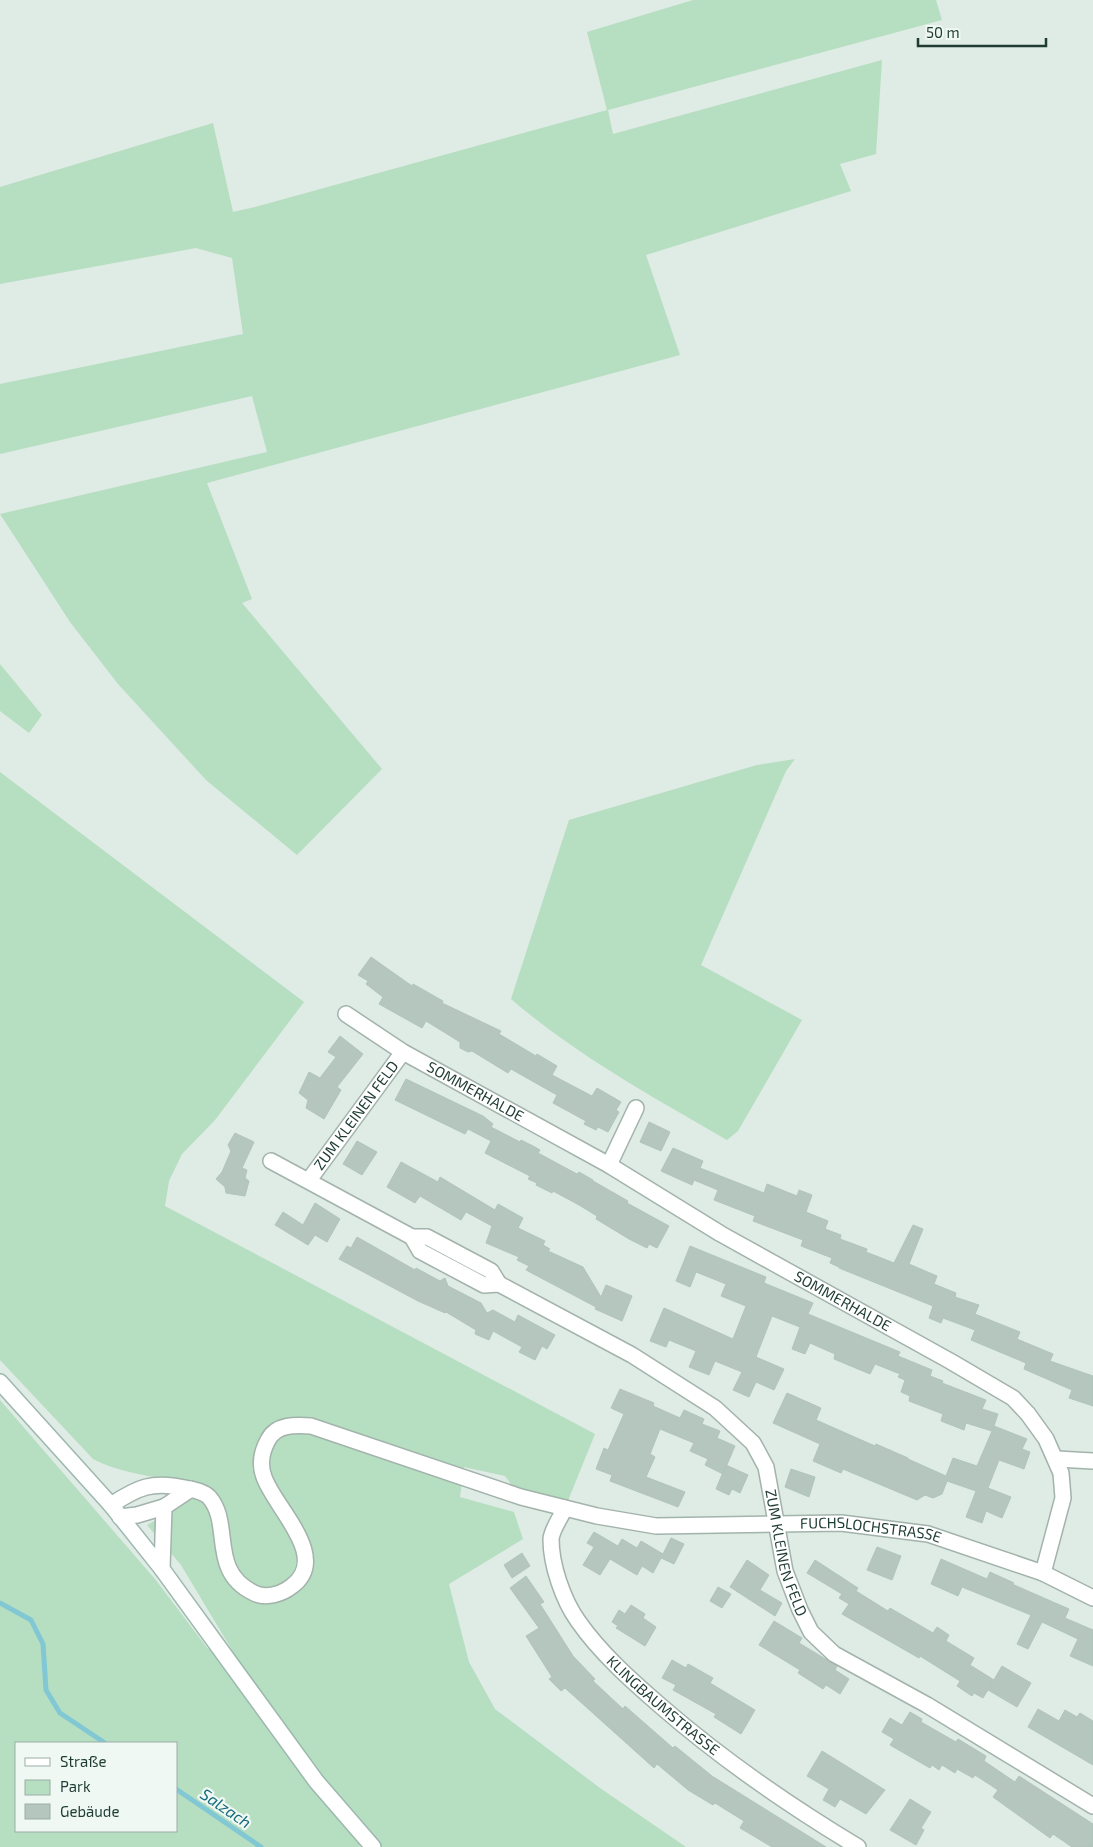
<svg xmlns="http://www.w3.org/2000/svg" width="1093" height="1847" viewBox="0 0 1093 1847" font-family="'Exo 2',sans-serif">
<rect width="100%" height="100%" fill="#dfebe5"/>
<!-- green -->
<path fill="#b6dec0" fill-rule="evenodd" d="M 693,0 L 936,0 L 942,20 L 608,110 L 613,134 L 882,60 L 876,154 L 840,164 L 851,191 L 646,255 L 680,355 L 207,483 L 252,599 L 242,603 L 382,769 L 297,855 L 206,780 L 118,684 L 70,622 L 0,514 L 267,452 L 252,396 L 0,454 L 0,384 L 243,334 L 232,258 L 196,248 L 0,284 L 0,187 L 213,123 L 233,212 L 255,207 L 607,110 L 587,32 Z
M 0,664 L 42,715 L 29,733 L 0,711 Z
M 795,759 L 786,771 L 701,965 L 802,1020 L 738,1131 L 727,1140 C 653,1097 576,1055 511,999 L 569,820 L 757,765 Z
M 0,772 L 304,1002 L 215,1120 L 182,1154 L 169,1181 L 165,1206 L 595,1434 L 565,1508 L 521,1497 L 505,1476 L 464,1467 L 460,1497 L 514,1512 L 523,1539 L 449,1584 L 469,1662 L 495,1709 L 600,1788 L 686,1847 L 381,1847 L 371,1836 L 359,1845 L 361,1847 L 0,1847 L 0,1400 L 155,1579 L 208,1649 L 218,1646 L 283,1735 L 181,1565 L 147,1525 L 178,1508 L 167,1479 C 141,1475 117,1471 93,1459 L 0,1360 ZM 16,1743 L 176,1743 L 176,1831 L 16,1831 Z"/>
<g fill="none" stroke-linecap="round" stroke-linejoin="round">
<!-- stream -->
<path stroke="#82c8d4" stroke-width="5" d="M 0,1603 L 31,1620 L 43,1644 L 46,1690 L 60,1713 L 105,1743
M 176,1789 L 261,1847"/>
</g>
<!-- building -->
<path fill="#b4c6be" stroke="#b1c5bd" d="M 371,957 L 412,986 L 413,984 L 443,1001 L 442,1003 L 501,1031 L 499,1034 L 536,1056 L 537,1054 L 557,1066 L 552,1075 L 592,1096 L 597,1088 L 621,1102 L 616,1110 L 619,1112 L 608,1132 L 598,1127 L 596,1130 L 584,1124 L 586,1121 L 553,1103 L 557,1095 L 511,1069 L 508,1073 L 472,1051 L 468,1052 L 460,1048 L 460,1042 L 426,1021 L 422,1028 L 379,1004 L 383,997 L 366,984 L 368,981 L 358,975 Z
M 340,1036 L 363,1054 L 337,1087 L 341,1090 L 324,1119 L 306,1108 L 308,1100 L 299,1093 L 309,1072 L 320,1078 L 336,1057 L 328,1052 Z
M 406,1079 L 483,1116 L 493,1124 L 491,1127 L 520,1142 L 521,1140 L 533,1146 L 540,1150 L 538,1153 L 577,1174 L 579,1172 L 593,1180 L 593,1181 L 628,1201 L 627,1203 L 669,1226 L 657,1248 L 649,1244 L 647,1248 L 629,1239 L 596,1219 L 597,1216 L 579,1205 L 553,1191 L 552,1193 L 536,1185 L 537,1183 L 528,1179 L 530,1176 L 485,1153 L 491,1141 L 468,1129 L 465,1134 L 395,1100 Z
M 649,1122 L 670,1132 L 661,1151 L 640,1142 Z
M 235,1133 L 254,1142 L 242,1168 L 247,1170 L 245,1178 L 249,1181 L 245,1196 L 226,1193 L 225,1187 L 216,1179 L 222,1172 L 231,1151 L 228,1145 Z
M 357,1141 L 377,1152 L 362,1175 L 343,1164 Z
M 673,1148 L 703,1161 L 700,1168 L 764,1193 L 767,1184 L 797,1196 L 799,1190 L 812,1195 L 806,1212 L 828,1221 L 825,1229 L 841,1235 L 840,1239 L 867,1249 L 866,1252 L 894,1263 L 913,1225 L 923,1229 L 909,1264 L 937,1276 L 934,1284 L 956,1293 L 955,1297 L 979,1305 L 975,1314 L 1020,1332 L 1017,1339 L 1053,1354 L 1050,1361 L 1093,1376 L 1093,1406 L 1069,1398 L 1072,1390 L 1024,1369 L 1026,1363 L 971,1340 L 975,1330 L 943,1318 L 941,1323 L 929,1318 L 933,1306 L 839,1268 L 839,1267 L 830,1263 L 832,1258 L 801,1246 L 803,1240 L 753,1221 L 755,1216 L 714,1200 L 718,1190 L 694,1180 L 692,1185 L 661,1171 Z
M 401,1162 L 438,1182 L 440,1177 L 495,1210 L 498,1204 L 523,1218 L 518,1228 L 545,1241 L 543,1245 L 550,1249 L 548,1251 L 583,1267 L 601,1297 L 606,1285 L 632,1296 L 622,1321 L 595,1309 L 596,1307 L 526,1270 L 529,1266 L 517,1260 L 519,1257 L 486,1243 L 492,1226 L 466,1212 L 461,1220 L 420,1196 L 415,1203 L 387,1187 Z
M 315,1203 L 340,1219 L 327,1242 L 315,1235 L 308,1245 L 275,1225 L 283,1212 L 303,1225 Z
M 357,1237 L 415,1270 L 416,1268 L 440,1281 L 445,1278 L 448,1286 L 481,1303 L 487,1313 L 493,1310 L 515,1322 L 518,1315 L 555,1335 L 547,1349 L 542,1346 L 535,1360 L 519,1352 L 522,1347 L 493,1331 L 489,1340 L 475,1334 L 476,1330 L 446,1312 L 445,1313 L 418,1301 L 339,1259 L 347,1246 L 351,1248 Z
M 690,1246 L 766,1277 L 764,1283 L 813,1303 L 808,1314 L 900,1352 L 898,1356 L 932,1370 L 930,1376 L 943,1381 L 942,1383 L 986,1400 L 982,1409 L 998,1414 L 993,1429 L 994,1426 L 1027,1439 L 1022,1449 L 1030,1452 L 1024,1469 L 999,1460 L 988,1488 L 1011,1497 L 1002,1518 L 986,1511 L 982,1523 L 966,1517 L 976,1491 L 947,1481 L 942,1494 L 933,1498 L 925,1495 L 917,1500 L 843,1469 L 841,1473 L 813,1461 L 820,1444 L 773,1423 L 787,1393 L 821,1408 L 816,1420 L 875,1446 L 876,1444 L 908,1458 L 908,1459 L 946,1476 L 953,1458 L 977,1466 L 992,1431 L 966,1423 L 964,1430 L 941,1421 L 943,1414 L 909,1401 L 910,1396 L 901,1392 L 905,1380 L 898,1377 L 900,1374 L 875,1364 L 870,1374 L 834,1359 L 835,1354 L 810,1343 L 805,1354 L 792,1349 L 800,1327 L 772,1316 L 756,1357 L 784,1369 L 774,1390 L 756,1382 L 749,1397 L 733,1390 L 742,1372 L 715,1361 L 709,1375 L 689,1367 L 696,1351 L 669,1340 L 666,1347 L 650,1341 L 664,1308 L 733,1339 L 746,1306 L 721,1296 L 726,1284 L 696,1272 L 690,1287 L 676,1281 Z
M 620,1389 L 654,1403 L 653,1406 L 680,1418 L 684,1410 L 704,1419 L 702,1424 L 720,1431 L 717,1438 L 735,1446 L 723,1474 L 705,1465 L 708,1459 L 690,1451 L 694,1443 L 660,1429 L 650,1454 L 655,1457 L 646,1477 L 685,1492 L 678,1507 L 610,1481 L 612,1475 L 596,1469 L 604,1448 L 608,1450 L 624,1414 L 611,1408 Z
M 726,1465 L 748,1475 L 740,1493 L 732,1489 L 729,1495 L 716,1489 Z
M 791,1469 L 815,1477 L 809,1497 L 785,1487 Z
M 594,1532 L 618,1546 L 622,1539 L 637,1548 L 641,1541 L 663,1554 L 671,1538 L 684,1544 L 674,1564 L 661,1558 L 653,1573 L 642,1566 L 637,1575 L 610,1559 L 600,1575 L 583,1565 L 594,1547 L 587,1543 Z
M 877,1547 L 901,1556 L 892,1580 L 867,1570 Z
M 522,1553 L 530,1566 L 512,1578 L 504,1565 Z
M 941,1559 L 987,1579 L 990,1572 L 1014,1583 L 1012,1584 L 1069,1609 L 1065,1618 L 1093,1630 L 1093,1666 L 1070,1656 L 1078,1639 L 1042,1622 L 1028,1649 L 1017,1644 L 1031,1615 L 962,1587 L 958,1596 L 931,1584 Z
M 747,1560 L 769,1575 L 760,1590 L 782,1603 L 775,1616 L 730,1587 Z
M 815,1560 L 858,1588 L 856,1591 L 888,1611 L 890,1608 L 933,1633 L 937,1627 L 949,1635 L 946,1641 L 974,1658 L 970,1665 L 994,1680 L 983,1698 L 974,1693 L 972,1696 L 957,1686 L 960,1681 L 920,1656 L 919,1658 L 842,1614 L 849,1604 L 839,1598 L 842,1594 L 807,1573 Z
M 526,1576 L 544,1602 L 540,1604 L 573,1656 L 595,1679 L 593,1681 L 623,1709 L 625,1706 L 673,1748 L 675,1746 L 712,1776 L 826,1847 L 772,1847 L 740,1828 L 744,1821 L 715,1803 L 713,1805 L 688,1790 L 657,1764 L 654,1768 L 565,1688 L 561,1691 L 549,1679 L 552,1677 L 526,1636 L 539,1628 L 510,1588 Z
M 718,1587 L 731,1594 L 722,1608 L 710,1601 Z
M 631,1605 L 645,1614 L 643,1618 L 656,1627 L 645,1646 L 616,1628 L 618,1626 L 612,1622 L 619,1610 L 625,1614 Z
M 774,1621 L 802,1638 L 799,1643 L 837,1666 L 835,1670 L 849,1679 L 840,1694 L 826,1685 L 823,1689 L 798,1673 L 800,1670 L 759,1645 Z
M 672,1660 L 686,1668 L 688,1664 L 713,1678 L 710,1683 L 755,1710 L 741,1734 L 714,1717 L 716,1714 L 673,1690 L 676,1685 L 662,1678 Z
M 1002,1666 L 1031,1683 L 1017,1707 L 988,1690 Z
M 1038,1709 L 1059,1721 L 1065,1710 L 1077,1717 L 1080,1713 L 1093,1721 L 1093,1765 L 1028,1727 Z
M 910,1712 L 922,1719 L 921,1722 L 956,1742 L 958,1739 L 986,1756 L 984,1761 L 1015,1782 L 1019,1776 L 1093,1824 L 1093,1847 L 1072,1847 L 1053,1834 L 1050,1838 L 993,1797 L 998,1790 L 975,1775 L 973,1778 L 957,1769 L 955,1773 L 942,1765 L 939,1770 L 932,1765 L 930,1768 L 890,1745 L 894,1739 L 882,1732 L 890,1718 L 902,1725 Z
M 822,1751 L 885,1790 L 866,1814 L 840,1799 L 835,1807 L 823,1800 L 829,1789 L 807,1776 Z
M 910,1799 L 931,1812 L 921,1828 L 924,1830 L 916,1845 L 890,1830 Z"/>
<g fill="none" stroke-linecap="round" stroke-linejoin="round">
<!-- street casing -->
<g stroke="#a2b3ac" stroke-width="18">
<g id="street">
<path id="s1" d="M 346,1014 L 403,1052 L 609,1165 L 721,1234 L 950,1361 L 1013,1398 L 1028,1414 L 1046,1439 L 1061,1473 L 1063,1498 L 1043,1573"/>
<path d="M 271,1161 L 412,1237 L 427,1237 L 491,1271 L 499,1284"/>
<path d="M 609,1165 L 636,1108"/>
<path id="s2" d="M 309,1180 L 403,1052"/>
<path id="s3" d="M 412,1237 L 420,1251 L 484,1285 L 499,1284 L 632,1355 L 715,1408 L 753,1443 L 766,1467 L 785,1571 L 800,1610 L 811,1632 L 834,1654 L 927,1705 L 1093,1806"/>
<path d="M 1057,1459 L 1093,1461"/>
<path id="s4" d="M 111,1505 C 138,1487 152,1481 185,1488 C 193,1490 203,1491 209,1497 C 233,1524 208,1571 254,1593 C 266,1599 282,1594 292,1586 C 331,1557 274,1507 264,1477 C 259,1464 262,1451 268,1440 C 276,1424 295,1425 311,1426 L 521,1497 L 597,1516 L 656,1526 L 841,1523 L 928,1534 L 1043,1573 L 1093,1598"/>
<path id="s5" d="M 565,1508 C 561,1517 552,1529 551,1539 C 551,1565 563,1600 578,1621 C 601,1654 633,1682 663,1708 C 723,1760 790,1806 858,1847"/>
<path d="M 120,1517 L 137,1515 L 164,1507"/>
<path d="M 162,1569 L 164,1507 L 191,1489"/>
</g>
</g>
<!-- secondary casing -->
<g stroke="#9db8ae" stroke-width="18">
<path id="secondary" d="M 0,1382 L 111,1505 L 162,1569 L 316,1781 L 373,1847"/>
</g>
<!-- street -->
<use href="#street" stroke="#fff" stroke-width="15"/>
<!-- secondary -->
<use href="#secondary" stroke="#fff" stroke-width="15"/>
</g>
<g text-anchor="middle" stroke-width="4.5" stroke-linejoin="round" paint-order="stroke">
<!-- street labels -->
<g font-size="15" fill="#1f3c34" stroke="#eff8f3">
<text dy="5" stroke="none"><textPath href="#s1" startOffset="151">SOMMERHALDE</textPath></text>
<text dy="5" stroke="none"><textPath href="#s2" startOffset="80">ZUM KLEINEN FELD</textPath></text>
<text dy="5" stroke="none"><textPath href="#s1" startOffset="574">SOMMERHALDE</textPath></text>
<text dy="5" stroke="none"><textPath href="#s4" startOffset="1042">FUCHSLOCHSTRASSE</textPath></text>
<text dy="5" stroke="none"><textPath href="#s3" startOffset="520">ZUM KLEINEN FELD</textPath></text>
<text dy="5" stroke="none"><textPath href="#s5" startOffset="242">KLINGBAUMSTRASSE</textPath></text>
</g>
<!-- water labels -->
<g font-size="16" font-style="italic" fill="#166a7b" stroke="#eff8f3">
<text transform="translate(226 1808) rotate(34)" y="6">Salzach</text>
</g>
</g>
<!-- legend -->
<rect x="15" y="1742" width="162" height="90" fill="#eff8f3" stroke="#9cada7"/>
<rect x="25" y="1758" width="25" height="8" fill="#ffffff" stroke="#9cada7"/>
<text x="60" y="1767" font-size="15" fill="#1f3c34">Straße</text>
<rect x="25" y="1780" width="25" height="15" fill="#b6dec0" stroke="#9cada7"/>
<text x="60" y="1792" font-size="15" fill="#1f3c34">Park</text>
<rect x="25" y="1804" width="25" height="15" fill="#b4c6be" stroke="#9cada7"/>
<text x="60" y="1817" font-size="15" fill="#1f3c34">Gebäude</text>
<!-- scale -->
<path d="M918 38v8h128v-8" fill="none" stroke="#1f3c34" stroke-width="2.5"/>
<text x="926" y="38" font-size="15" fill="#1f3c34" stroke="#eff8f3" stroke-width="4" paint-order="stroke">50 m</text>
</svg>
